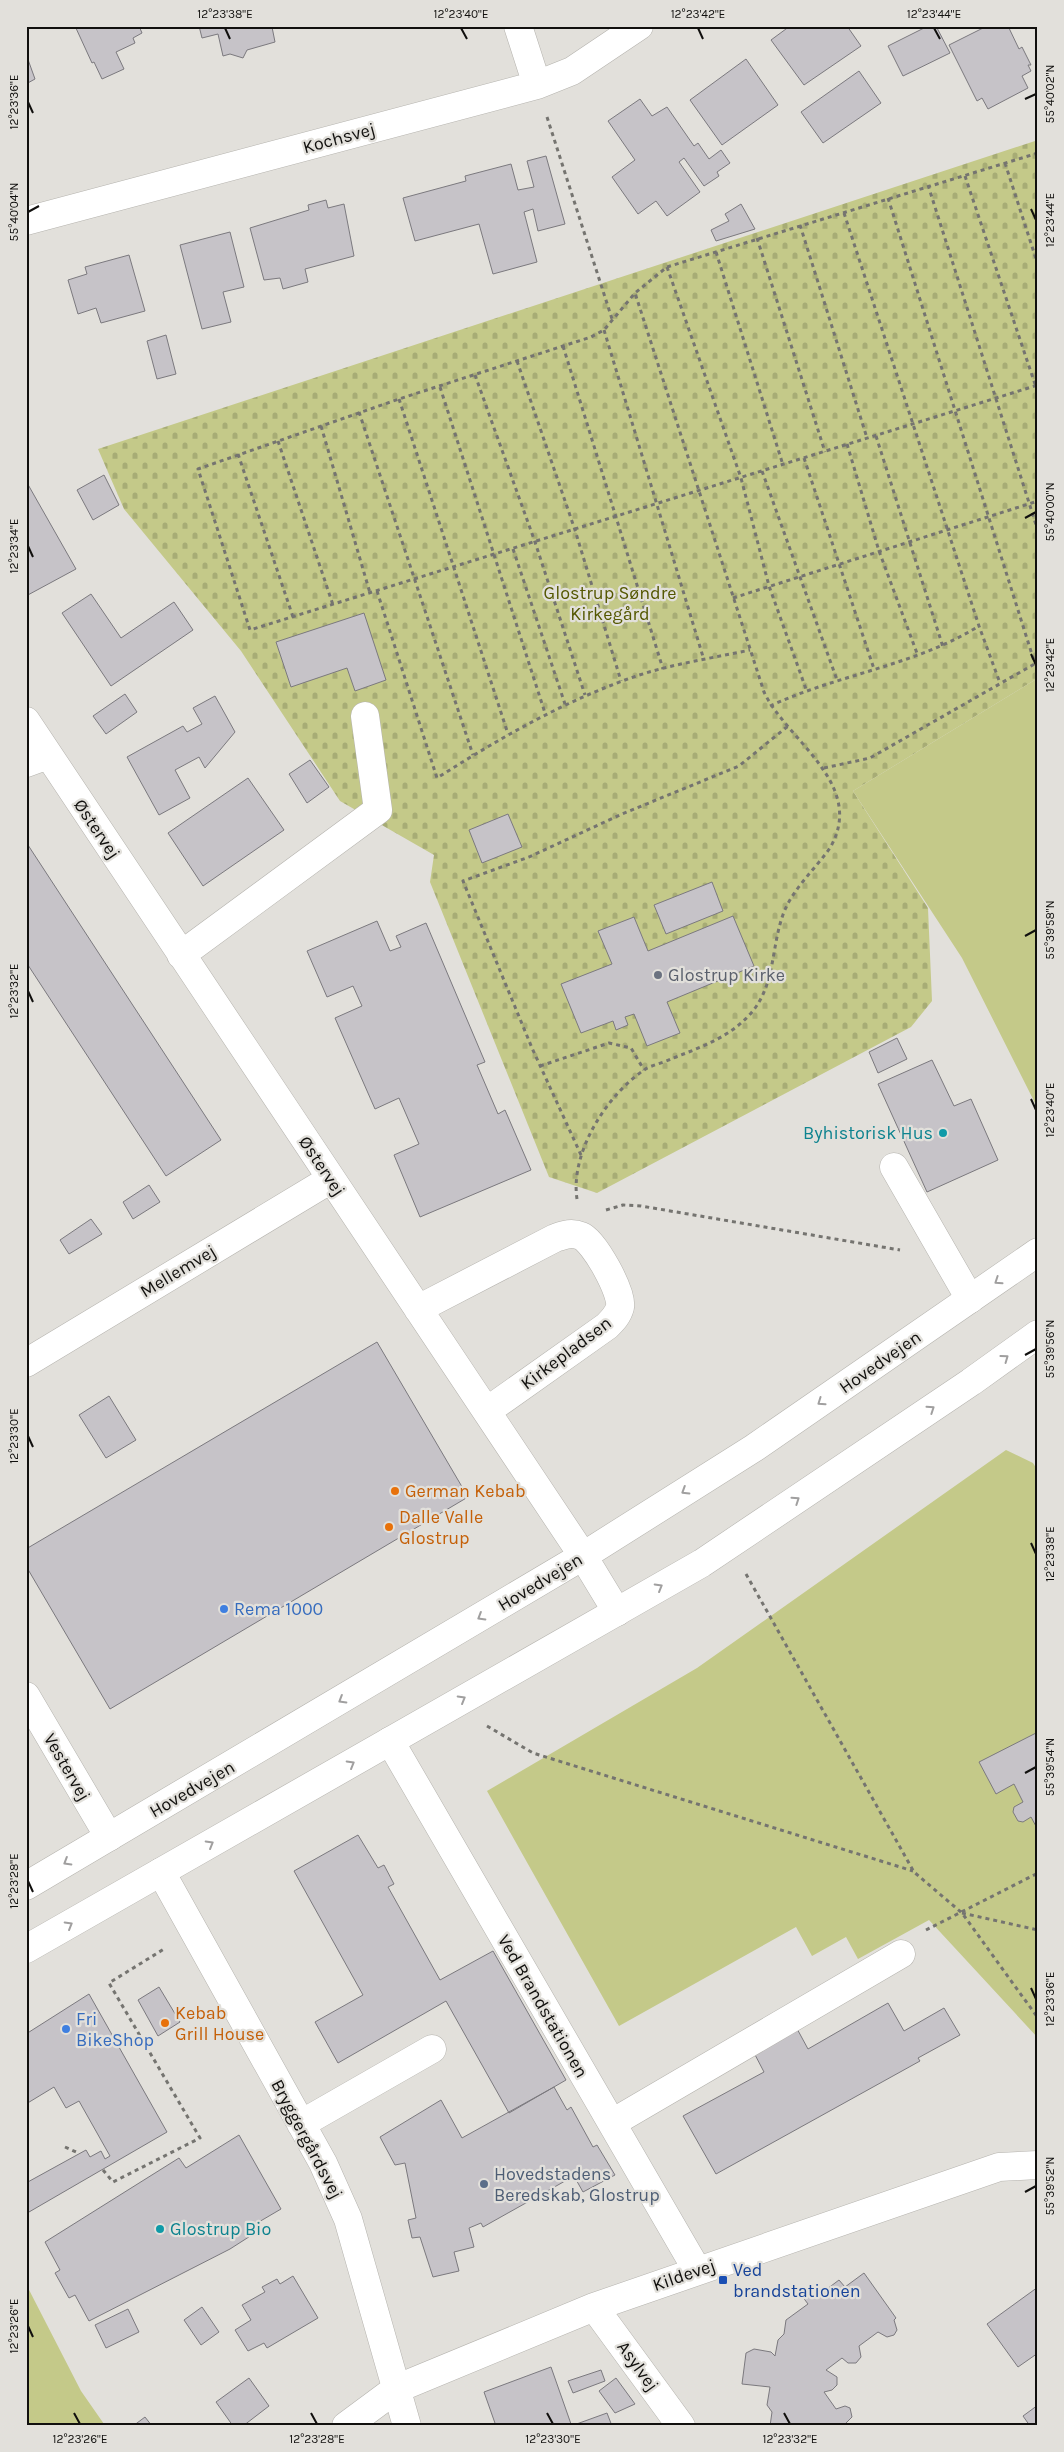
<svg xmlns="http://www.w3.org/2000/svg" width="1064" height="2452" viewBox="0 0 1064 2452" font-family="Karla,sans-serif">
<defs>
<pattern id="cemetery-stones" width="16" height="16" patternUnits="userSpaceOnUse" patternTransform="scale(1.25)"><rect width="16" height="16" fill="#c4c989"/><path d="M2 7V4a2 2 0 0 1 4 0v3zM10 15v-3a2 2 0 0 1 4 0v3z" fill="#a7ac75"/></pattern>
</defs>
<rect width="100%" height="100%" fill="#e2e0db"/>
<!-- cemetery -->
<path fill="url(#cemetery-stones)" d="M 1038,140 L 1038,678 L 853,791 L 928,908 L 932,1001 L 911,1027 L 597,1193 L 549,1177 L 430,882 L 434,855 L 340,801 L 241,651 L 124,509 L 98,449 Z"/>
<!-- park -->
<path fill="#c4c989" d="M 1038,678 L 1038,1109 L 962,958 L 853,791 Z
M 1006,1450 L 1033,1463 L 1038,1471 L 1038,2038 L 929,1920 L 858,1959 L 846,1937 L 812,1956 L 796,1927 L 619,2026 L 487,1791 L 697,1668 Z
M 26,2284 L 81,2391 L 104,2424 L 102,2426 L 26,2426 Z"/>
<!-- building -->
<path fill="#c6c3c8" stroke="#7b797e" d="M 75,26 L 139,26 L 142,33 L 133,38 L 135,43 L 116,52 L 124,69 L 102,79 L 94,62 L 92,63 Z
M 199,26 L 273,26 L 272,27 L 275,42 L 247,50 L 243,58 L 230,54 L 223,56 L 218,34 L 202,38 Z
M 790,26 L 847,26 L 861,46 L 804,85 L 771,40 Z
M 928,26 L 936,26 L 950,53 L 903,76 L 888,46 Z
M 987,26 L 1008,26 L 1019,49 L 1022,47 L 1031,65 L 1028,65 L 1031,71 L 1022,76 L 1028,88 L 988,109 L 982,98 L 977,101 L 949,45 Z
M 26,54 L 35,79 L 26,84 Z
M 746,59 L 778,105 L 722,145 L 690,100 Z
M 859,71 L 881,103 L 823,143 L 801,112 Z
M 640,99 L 652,116 L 667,107 L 694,146 L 698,143 L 709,159 L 721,150 L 730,163 L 717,172 L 719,176 L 704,186 L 684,158 L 679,162 L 700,192 L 667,216 L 656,201 L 638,214 L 612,177 L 635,160 L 608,121 Z
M 546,156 L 565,224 L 538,231 L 533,209 L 524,212 L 537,262 L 493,274 L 479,224 L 415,241 L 403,198 L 466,181 L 465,176 L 511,164 L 518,190 L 534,187 L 527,161 Z
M 326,200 L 328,208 L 344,204 L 354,256 L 305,269 L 308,282 L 283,289 L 280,278 L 264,280 L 250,228 L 309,210 L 308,205 Z
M 741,204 L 755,229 L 716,241 L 711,230 L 729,221 L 725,214 Z
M 230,232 L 244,287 L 223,292 L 231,322 L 202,329 L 180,245 Z
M 129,255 L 145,311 L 101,323 L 96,308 L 78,314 L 68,280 L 87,274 L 85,267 Z
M 166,335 L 176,374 L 157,379 L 147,341 Z
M 104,475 L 119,505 L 93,520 L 77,490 Z
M 26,481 L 76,569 L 26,596 Z
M 91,594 L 121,638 L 174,602 L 193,630 L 111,686 L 62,613 Z
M 364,613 L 386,680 L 355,691 L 347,668 L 291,687 L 276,642 Z
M 125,694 L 137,712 L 106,734 L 93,716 Z
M 215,696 L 235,732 L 205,768 L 199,757 L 175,770 L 190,798 L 159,815 L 127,757 L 183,726 L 187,732 L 202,724 L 193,708 Z
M 310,760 L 329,787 L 307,803 L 289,774 Z
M 248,778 L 284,830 L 203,886 L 168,833 Z
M 508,814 L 522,847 L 482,863 L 469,830 Z
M 26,842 L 221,1140 L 166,1176 L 26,962 Z
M 712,882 L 723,911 L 666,934 L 654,905 Z
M 733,916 L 754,966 L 667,1002 L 680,1033 L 647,1046 L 634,1014 L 625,1017 L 628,1025 L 616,1030 L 613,1021 L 581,1033 L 561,984 L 612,964 L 598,931 L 634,917 L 648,951 Z
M 377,921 L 390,951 L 401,947 L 396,936 L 426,923 L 485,1062 L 477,1065 L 498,1114 L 505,1110 L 531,1170 L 420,1217 L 394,1155 L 419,1144 L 399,1098 L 375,1109 L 335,1018 L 362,1006 L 353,986 L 327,997 L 307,951 Z
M 897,1038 L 907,1059 L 878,1073 L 869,1052 Z
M 932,1060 L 954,1106 L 971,1099 L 998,1160 L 927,1192 L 878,1084 Z
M 149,1185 L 160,1202 L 133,1219 L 123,1202 Z
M 91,1219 L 102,1234 L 69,1254 L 60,1240 Z
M 377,1342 L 468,1497 L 110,1709 L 26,1566 L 26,1549 Z
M 109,1396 L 136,1440 L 106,1458 L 79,1415 Z
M 1038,1732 L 1038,1830 L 1031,1817 L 1023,1822 L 1018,1821 L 1013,1812 L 1014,1807 L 1023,1802 L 1014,1784 L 996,1794 L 979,1762 Z
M 358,1835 L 378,1868 L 384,1865 L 394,1884 L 388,1887 L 440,1980 L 493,1951 L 566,2080 L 509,2113 L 446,2001 L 338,2063 L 315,2022 L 363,1995 L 294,1871 Z
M 159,1987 L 180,2022 L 158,2036 L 138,2000 Z
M 89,1994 L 167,2132 L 29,2212 L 26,2206 L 26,2183 L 86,2150 L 90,2157 L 101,2151 L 105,2159 L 110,2156 L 79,2101 L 66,2108 L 54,2087 L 26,2104 L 26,2034 Z
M 888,2003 L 904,2031 L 944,2008 L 960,2035 L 918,2058 L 920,2061 L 716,2174 L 683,2116 L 764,2072 L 752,2049 L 795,2025 L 808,2049 Z
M 554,2087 L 567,2110 L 571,2107 L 593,2147 L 597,2145 L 615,2175 L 583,2192 L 574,2176 L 483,2227 L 481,2223 L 469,2228 L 474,2247 L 454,2252 L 459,2271 L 433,2277 L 420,2237 L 412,2238 L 408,2220 L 416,2218 L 405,2163 L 395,2165 L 380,2137 L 441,2100 L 462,2138 Z
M 239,2135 L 281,2209 L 252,2226 L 255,2233 L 230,2249 L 89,2321 L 75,2295 L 69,2298 L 55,2273 L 60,2270 L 45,2242 L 179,2158 L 186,2168 Z
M 864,2273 L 896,2318 L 894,2320 L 897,2330 L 894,2335 L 887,2337 L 878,2332 L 859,2346 L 861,2357 L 856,2363 L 848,2363 L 842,2358 L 826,2370 L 837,2377 L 837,2385 L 832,2390 L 824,2392 L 836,2409 L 845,2406 L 850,2408 L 852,2417 L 846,2423 L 849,2426 L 770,2426 L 772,2412 L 767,2405 L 770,2387 L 742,2384 L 746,2353 L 754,2349 L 771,2352 L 775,2356 L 778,2340 L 784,2334 L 786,2320 L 808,2304 L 802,2296 L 810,2290 L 815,2298 L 839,2280 L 845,2287 Z
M 293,2276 L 318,2318 L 267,2348 L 264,2343 L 248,2351 L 235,2330 L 251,2320 L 242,2305 L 265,2292 L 262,2287 L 277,2279 L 280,2284 Z
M 1038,2287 L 1038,2353 L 1018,2367 L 987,2324 Z
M 202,2307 L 219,2332 L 201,2345 L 184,2320 Z
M 128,2309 L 139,2332 L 106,2348 L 95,2325 Z
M 551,2367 L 571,2424 L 496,2426 L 484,2392 Z
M 601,2370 L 605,2381 L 573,2393 L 568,2381 Z
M 249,2378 L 269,2406 L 243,2426 L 233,2426 L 216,2402 Z
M 616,2378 L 635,2404 L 615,2413 L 599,2391 Z
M 1038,2405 L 1038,2426 L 1030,2426 L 1023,2416 Z
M 607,2413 L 612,2426 L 571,2426 Z
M 145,2417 L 152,2426 L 133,2426 Z"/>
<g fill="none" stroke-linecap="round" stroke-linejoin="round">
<!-- minor casing -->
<g stroke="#b5b3ae" stroke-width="29">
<path id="minor" d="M 518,26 L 537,85
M 26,221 L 537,85 L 572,71 L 639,26
M 26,721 L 583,1556 L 617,1612
M 26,763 L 48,755
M 181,955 L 378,810 L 365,716
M 894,1167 L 970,1299
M 418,1309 L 555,1238 C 564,1235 571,1232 581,1236 C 594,1241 623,1293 620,1307 C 618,1315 613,1320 607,1326 L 487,1411
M 26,1363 L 331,1179
M 26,1696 L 109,1837
M 390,1741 L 697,2270
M 161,1872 L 323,2163 L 348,2219 L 407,2426
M 612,2123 L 901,1954
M 301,2124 L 432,2049
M 594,2307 L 681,2426
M 346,2426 L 396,2389 L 594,2307 L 999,2167 L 1038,2165"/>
</g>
<!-- major casing -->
<g stroke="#b5b3ae" stroke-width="29">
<path id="major" d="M 26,1886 L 583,1556 L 754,1448 L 1038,1252
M 26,1949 L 702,1563 L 971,1382 L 1038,1334"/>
</g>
<!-- path -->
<path stroke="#757470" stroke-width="3" stroke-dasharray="4 4" stroke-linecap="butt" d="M 547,117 L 613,322
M 1038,153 L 667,267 L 635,293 L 604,330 L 591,337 L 399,399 L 198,469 L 250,630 L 1038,385
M 1005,163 L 1038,265
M 965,176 L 1038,393
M 928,185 L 1038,531
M 888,198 L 1035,664
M 844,213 L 979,626 L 1000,683
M 800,225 L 867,438
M 757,238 L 825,452
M 716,252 L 783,465
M 667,267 L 741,478 L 769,586 L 806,689
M 604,330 L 704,660
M 563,346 L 663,669
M 517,361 L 575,530 L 621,681
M 475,375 L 535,542 L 585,695
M 440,387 L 545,713
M 399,399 L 508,734
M 359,412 L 473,755
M 321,426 L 370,593
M 876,436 L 943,647
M 278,441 L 333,605
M 847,444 L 879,551 L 918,656
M 238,454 L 293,617
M 804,458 L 874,669
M 762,471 L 837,680
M 513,549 L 565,704
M 377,591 L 437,778 C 497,740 557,705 625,680 C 665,665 708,659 750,650
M 733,598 L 1038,501
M 770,706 C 839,674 914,666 979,626
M 824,768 L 870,758 L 1038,662
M 540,1066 L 609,1043 L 631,1048 L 644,1070
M 581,1155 L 532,1048 L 463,881 L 529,857 L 622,814 L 739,766 L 788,726
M 577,1199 C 570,1153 606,1096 644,1070 C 651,1065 663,1063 671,1059 C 701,1047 731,1037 752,1012 C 776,983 771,945 784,912 C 793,889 815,869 830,848 C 867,784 787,741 764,692 L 635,293
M 606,1210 L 623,1205 L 641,1206 L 900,1250
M 746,1574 L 914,1872 L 962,1913 L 1038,2018
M 487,1726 L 533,1753 L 913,1871
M 962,1913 L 1038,1930
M 926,1930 L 1038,1873
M 65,2147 L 76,2152
M 103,2170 L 113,2182 L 200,2138 L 109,1983 L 164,1949"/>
<!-- minor -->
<use href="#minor" stroke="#fff" stroke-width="28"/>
<!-- major -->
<use href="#major" stroke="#fff" stroke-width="28"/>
</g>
<!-- one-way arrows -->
<defs><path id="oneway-chevron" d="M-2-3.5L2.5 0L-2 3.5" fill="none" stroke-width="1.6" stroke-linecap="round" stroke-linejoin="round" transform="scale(1.25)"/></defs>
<g stroke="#a09f9f">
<use href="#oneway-chevron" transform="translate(998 1281) rotate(146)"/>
<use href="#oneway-chevron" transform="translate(1005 1358) rotate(-36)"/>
<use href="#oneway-chevron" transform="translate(821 1402) rotate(145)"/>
<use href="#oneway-chevron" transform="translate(931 1409) rotate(-34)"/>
<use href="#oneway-chevron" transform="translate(685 1491) rotate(148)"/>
<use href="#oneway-chevron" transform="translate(796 1500) rotate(-34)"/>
<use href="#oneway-chevron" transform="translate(659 1587) rotate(-30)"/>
<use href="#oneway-chevron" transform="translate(481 1617) rotate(149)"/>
<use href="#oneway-chevron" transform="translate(462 1699) rotate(-30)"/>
<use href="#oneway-chevron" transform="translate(342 1700) rotate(149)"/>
<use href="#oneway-chevron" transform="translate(351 1764) rotate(-30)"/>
<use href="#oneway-chevron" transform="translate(210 1844) rotate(-30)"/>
<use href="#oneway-chevron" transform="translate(67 1862) rotate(149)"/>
<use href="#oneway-chevron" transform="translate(69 1925) rotate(-30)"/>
</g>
<!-- ticks -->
<path fill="none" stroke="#11100e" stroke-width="2" d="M 225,28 L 230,39M 461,28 L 467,39M 698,28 L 703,39M 934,28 L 940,39M 1025,99 L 1036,94M 28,102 L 33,113M 1031,209 L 1036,220M 28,212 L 39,206M 1025,518 L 1036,512M 28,546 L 33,557M 1031,654 L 1036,665M 1025,936 L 1036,930M 28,991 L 33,1002M 1031,1099 L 1036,1110M 1025,1355 L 1036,1349M 28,1436 L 33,1447M 1031,1543 L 1036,1554M 1025,1773 L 1036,1767M 28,1881 L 33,1892M 1031,1988 L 1036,1999M 1025,2192 L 1036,2186M 28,2326 L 33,2337M 74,2413 L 80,2424M 311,2413 L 317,2424M 547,2413 L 553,2424M 784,2413 L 790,2424"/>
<!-- markers -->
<circle fill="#6b7280" stroke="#e2e0db" stroke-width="2" cx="658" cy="975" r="5"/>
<g fill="#0f9aa8" stroke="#e2e0db" stroke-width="2">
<circle cx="943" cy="1133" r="5"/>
<circle cx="160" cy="2229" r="5"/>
</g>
<g fill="#e8710a" stroke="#e2e0db" stroke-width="2">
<circle cx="395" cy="1491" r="5"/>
<circle cx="389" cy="1527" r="5"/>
<circle cx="165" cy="2023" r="5"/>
</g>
<g fill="#3f7fe0" stroke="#e2e0db" stroke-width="2">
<circle cx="224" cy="1609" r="5"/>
<circle cx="66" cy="2029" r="5"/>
</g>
<circle fill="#5c6f8a" stroke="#e2e0db" stroke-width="2" cx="484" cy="2184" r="5"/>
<rect fill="#1a4fb4" stroke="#e2e0db" stroke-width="2" x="718" y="2275" width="10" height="10" rx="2.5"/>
<g text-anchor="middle" stroke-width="4.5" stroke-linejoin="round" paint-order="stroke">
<!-- street labels -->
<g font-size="18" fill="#11100e" stroke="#e2e0db">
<text transform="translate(339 138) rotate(-15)" y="6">Kochsvej</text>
<text transform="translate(97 829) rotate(56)" y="6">Østervej</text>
<text transform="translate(322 1166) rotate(56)" y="6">Østervej</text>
<text transform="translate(178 1271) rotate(-31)" y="6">Mellemvej</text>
<text transform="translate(566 1353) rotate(-37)" y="6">Kirkepladsen</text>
<text transform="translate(880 1362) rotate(-35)" y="6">Hovedvejen</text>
<text transform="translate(540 1582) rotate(-31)" y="6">Hovedvejen</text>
<text transform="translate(67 1767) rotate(60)" y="6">Vestervej</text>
<text transform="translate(192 1789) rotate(-30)" y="6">Hovedvejen</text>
<text transform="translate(543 2006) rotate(60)" y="6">Ved Brandstationen</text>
<text transform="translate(307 2139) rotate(62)" y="6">Bryggergårdsvej</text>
<text transform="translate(684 2275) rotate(-19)" y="6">Kildevej</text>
<text transform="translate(638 2366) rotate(54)" y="6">Asylvej</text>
</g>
<!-- park labels -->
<g font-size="18" fill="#545700" stroke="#e2e0db">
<text x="610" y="599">Glostrup Søndre<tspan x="610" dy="21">Kirkegård</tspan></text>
</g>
<!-- worship labels -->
<g font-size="18" fill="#5b616d" stroke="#e2e0db" text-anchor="start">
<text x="668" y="981">Glostrup Kirke</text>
</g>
<!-- culture labels -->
<g font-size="18" fill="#0d838f" stroke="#e2e0db" text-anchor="end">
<text x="933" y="1139">Byhistorisk Hus</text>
<text x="170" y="2235" text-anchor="start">Glostrup Bio</text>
</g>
<!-- food labels -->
<g font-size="18" fill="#c56008" stroke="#e2e0db" text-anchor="start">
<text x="405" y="1497">German Kebab</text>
<text x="399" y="1523">Dalle Valle<tspan x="399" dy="21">Glostrup</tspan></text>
<text x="175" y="2019">Kebab<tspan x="175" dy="21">Grill House</tspan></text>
</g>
<!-- shop labels -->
<g font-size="18" fill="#366cbe" stroke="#e2e0db" text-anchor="start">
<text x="234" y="1615">Rema 1000</text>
<text x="76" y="2025">Fri<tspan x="76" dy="21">BikeShop</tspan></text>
</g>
<!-- service labels -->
<g font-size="18" fill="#4e5e75" stroke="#e2e0db" text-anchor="start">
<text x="494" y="2180">Hovedstadens<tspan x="494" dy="21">Beredskab, Glostrup</tspan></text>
</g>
<!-- transit labels -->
<g font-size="18" fill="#164399" stroke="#e2e0db" text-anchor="start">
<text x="733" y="2276">Ved<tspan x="733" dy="21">brandstationen</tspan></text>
</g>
</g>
<!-- border -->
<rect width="1064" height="2452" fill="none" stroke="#e2e0db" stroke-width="55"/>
<rect x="28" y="28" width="1008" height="2396" fill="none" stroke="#11100e" stroke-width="2"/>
<g font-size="12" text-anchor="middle" fill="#11100e">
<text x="225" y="18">12°23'38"E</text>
<text x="461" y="18">12°23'40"E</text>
<text x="698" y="18">12°23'42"E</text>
<text x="934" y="18">12°23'44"E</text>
<text transform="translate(1050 94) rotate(-90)" y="4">55°40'02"N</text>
<text transform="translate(14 102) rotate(-90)" y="4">12°23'36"E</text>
<text transform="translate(14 212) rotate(-90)" y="4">55°40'04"N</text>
<text transform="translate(1050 220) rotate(-90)" y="4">12°23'44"E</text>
<text transform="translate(1050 512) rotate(-90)" y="4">55°40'00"N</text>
<text transform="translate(14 546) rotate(-90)" y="4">12°23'34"E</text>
<text transform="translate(1050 665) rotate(-90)" y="4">12°23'42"E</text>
<text transform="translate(1050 930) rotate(-90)" y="4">55°39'58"N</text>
<text transform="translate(14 991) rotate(-90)" y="4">12°23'32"E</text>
<text transform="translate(1050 1110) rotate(-90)" y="4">12°23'40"E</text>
<text transform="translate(1050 1349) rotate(-90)" y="4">55°39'56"N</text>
<text transform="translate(14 1436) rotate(-90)" y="4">12°23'30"E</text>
<text transform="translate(1050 1554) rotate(-90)" y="4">12°23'38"E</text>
<text transform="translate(1050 1767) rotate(-90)" y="4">55°39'54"N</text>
<text transform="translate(14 1881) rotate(-90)" y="4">12°23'28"E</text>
<text transform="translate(1050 1999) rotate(-90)" y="4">12°23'36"E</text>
<text transform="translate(1050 2186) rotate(-90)" y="4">55°39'52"N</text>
<text transform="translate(14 2326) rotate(-90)" y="4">12°23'26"E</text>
<text x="80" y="2443">12°23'26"E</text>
<text x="317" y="2443">12°23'28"E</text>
<text x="553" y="2443">12°23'30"E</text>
<text x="790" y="2443">12°23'32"E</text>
</g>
</svg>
